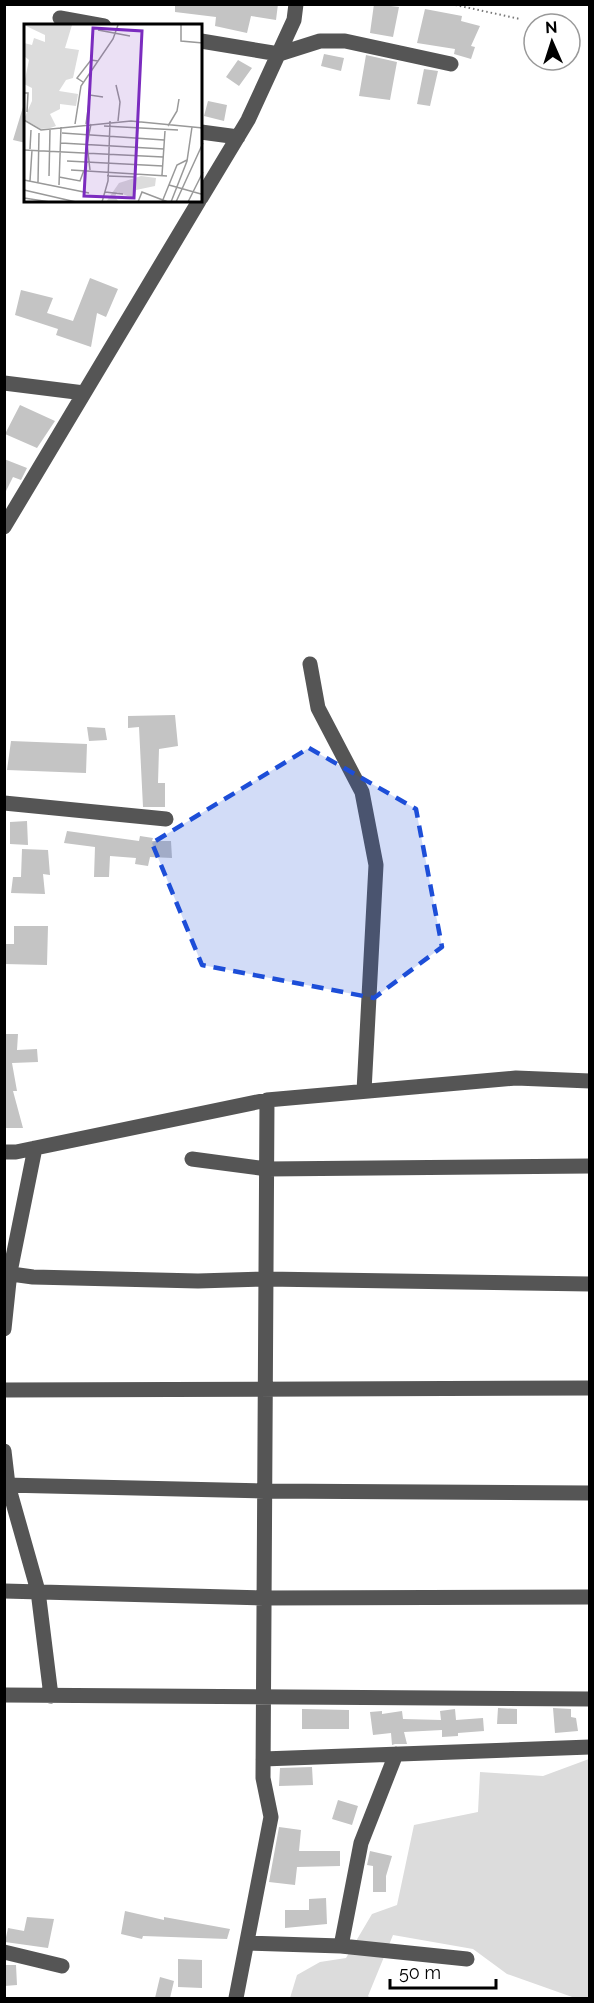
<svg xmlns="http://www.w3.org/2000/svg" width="594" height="2003" viewBox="0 0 594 2003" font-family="Raleway,sans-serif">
<rect width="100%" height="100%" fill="#fff"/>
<!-- green -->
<path fill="#dcdcdc" d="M 589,1759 L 589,1998 L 575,1998 L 507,1974 L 473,1949 L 393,1935 L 368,1996 L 370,1998 L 290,1998 L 297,1975 L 320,1962 L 346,1958 L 372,1914 L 397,1905 L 414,1825 L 478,1812 L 480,1772 L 543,1776 Z"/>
<!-- building -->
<path fill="#c4c4c4" d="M 175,4 L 278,4 L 276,20 L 251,16 L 247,33 L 215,26 L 216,17 L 175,12 Z
M 374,4 L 399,7 L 393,37 L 370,33 Z
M 425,9 L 462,16 L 461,21 L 480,26 L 471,46 L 475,47 L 471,59 L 454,54 L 455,49 L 417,43 Z
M 324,54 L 344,58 L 341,71 L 321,66 Z
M 366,55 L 397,62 L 390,100 L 359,96 Z
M 238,60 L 252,68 L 239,86 L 226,77 Z
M 424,69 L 438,71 L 430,106 L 417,104 Z
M 208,101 L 227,105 L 224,121 L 204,116 Z
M 23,107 L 26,107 L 26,143 L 13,140 Z
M 90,278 L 118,289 L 106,317 L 97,313 L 91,347 L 56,335 L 58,329 L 15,315 L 21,290 L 53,298 L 47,313 L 73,321 Z
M 20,405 L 55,421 L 37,448 L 5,434 Z
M 4,459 L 27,468 L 21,480 L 13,477 L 4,495 Z
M 175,715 L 178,746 L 159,749 L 158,783 L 165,783 L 165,807 L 143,807 L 139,727 L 128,728 L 128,716 Z
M 87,727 L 105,728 L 107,740 L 89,741 Z
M 11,741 L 87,744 L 86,773 L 7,770 Z
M 27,821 L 28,845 L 10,844 L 10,822 Z
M 67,831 L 139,841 L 140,836 L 153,838 L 152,841 L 171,841 L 172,858 L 150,857 L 148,866 L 135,864 L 136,858 L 110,856 L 109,877 L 94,877 L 95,847 L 64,843 Z
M 22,849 L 48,850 L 50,875 L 43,874 L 45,894 L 11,893 L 13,877 L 21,877 Z
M 14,926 L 48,926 L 47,965 L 4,964 L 4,944 L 14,944 Z
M 4,1034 L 18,1034 L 17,1050 L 37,1049 L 38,1062 L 12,1063 L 17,1091 L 13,1091 L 23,1128 L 4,1128 Z
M 498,1708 L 517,1709 L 517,1724 L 497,1724 Z
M 553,1708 L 571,1709 L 571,1717 L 576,1718 L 578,1731 L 555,1733 Z
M 302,1709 L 349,1710 L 349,1729 L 302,1729 Z
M 455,1709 L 456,1720 L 483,1718 L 484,1731 L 458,1733 L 458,1736 L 442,1737 L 442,1730 L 404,1732 L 407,1744 L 395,1744 L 392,1745 L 391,1733 L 373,1735 L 370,1712 L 382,1711 L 382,1714 L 402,1711 L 403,1719 L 441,1720 L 440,1711 Z
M 312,1767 L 313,1785 L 279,1786 L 280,1768 Z
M 338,1800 L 358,1806 L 352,1825 L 332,1819 Z
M 279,1827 L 301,1830 L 299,1851 L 340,1851 L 340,1866 L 297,1867 L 295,1885 L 269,1882 Z
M 370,1851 L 392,1856 L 386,1876 L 386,1892 L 373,1892 L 373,1866 L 367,1865 Z
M 326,1898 L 327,1924 L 285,1928 L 285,1910 L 309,1910 L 309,1899 Z
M 125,1911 L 164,1920 L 164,1917 L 230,1929 L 227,1939 L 143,1936 L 142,1939 L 121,1934 Z
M 27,1917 L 54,1919 L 48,1948 L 5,1942 L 8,1928 L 24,1931 Z
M 178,1959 L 202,1960 L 202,1988 L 178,1987 Z
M 4,1965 L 16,1965 L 17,1985 L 4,1986 Z
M 160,1977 L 174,1981 L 170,1998 L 155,1998 Z"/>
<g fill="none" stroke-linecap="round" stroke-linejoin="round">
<!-- path -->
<path stroke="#777" stroke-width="2" stroke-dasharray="1.5 3" stroke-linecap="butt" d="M 451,4 L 520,19"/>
<!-- minor -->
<path stroke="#555" stroke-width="15" d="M 60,18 L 104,26
M 201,41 L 279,54 L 320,41 L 345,41 L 451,64
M 201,132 L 238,137
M 201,198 L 248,120 L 294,20 L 296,4
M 4,383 L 84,393
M 4,527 L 199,201
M 310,664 L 318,708 L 362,792 L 376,865 L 364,1091
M 4,803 L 166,819
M 4,1152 L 16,1152 L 267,1100 L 516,1078 L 590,1081
M 192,1159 L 267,1169 L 590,1166
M 4,1273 L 33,1277 L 198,1281 L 266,1279 L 590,1284
M 4,1329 L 10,1272 L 35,1148
M 4,1390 L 590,1388
M 4,1451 L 8,1485 L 38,1591 L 51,1696
M 4,1485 L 265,1491 L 590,1493
M 4,1591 L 264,1598 L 590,1597
M 4,1695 L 590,1699
M 263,1759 L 590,1747
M 247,1943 L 341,1946 L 467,1959
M 341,1946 L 361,1843 L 396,1754
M 4,1952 L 62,1966
M 236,1998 L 271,1817 L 263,1778 L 267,1100"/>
</g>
<!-- marked area -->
<path fill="#1d4ed8" fill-opacity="0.2" stroke="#1d4ed8" stroke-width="4.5" stroke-dasharray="12 8" stroke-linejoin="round" d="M 309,748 L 416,809 L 442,947 L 374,998 L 202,965 L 152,843 Z"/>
<!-- overview -->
<g transform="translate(24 24)">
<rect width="178" height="178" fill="#fff"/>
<path d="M 0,1 L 48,1 L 41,24 L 55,26 L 49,54 L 42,56 L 35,67 L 54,70 L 52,82 L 36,80 L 36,85 L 26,90 L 32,102 L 26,104 L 17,105 L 0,95 L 8,77 L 8,64 L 0,60 L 5,36 L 0,32 L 0,19 L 8,21 L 10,14 L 21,18 L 21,11 ZM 117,152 L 132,154 L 131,162 L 112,166 L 109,174 L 93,168 L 91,173 L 95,178 L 82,178 L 95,159 Z" fill="#dcdcdc"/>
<path fill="none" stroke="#999" stroke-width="1.5" d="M 157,1 L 157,17 L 179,19M 74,6 L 106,12M 59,58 L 53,54 L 67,36 L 74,37M 92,61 L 96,78 L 94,97M 0,69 L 4,69 L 3,88M 0,96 L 17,106 L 107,97 L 179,104M 51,100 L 57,62 L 89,15 L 94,1M 62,100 L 66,71 L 79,73M 80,102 L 154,106M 144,102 L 153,87 L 155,75M 38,109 L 140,116M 37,119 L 140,125M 6,125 L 7,106M 0,126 L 139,133M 43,137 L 139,142M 47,146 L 143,152M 66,146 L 63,120 L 67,100M 138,151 L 141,107M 25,152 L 26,106M 83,152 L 111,153 L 114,97M 35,153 L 56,157 L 60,146M 0,156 L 65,169M 6,157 L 8,126M 14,158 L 15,109M 35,161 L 37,103M 145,161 L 177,170M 0,166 L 52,178M 81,168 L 99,170M 0,174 L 26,178M 78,178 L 84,157 L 86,97M 114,178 L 118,168 L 144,178M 138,178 L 153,141 L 163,136M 147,178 L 163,137 L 168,103M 152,178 L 179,119M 164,178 L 179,148"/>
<path fill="#7b2cbf" fill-opacity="0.15" stroke="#7b2cbf" stroke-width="3" d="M 69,4 L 118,7 L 110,174 L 60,172 Z"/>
<rect width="178" height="178" fill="none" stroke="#000" stroke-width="3"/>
</g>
<!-- border -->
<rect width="594" height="2003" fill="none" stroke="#000000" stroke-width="12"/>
<!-- north arrow -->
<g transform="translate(552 42) rotate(357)"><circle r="28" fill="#ffffff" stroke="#999999" stroke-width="1.5"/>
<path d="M0-4.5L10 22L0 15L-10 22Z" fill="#000000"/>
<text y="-9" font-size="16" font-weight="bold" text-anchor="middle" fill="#000000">N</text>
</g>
<!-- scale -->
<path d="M390 1979v9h106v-9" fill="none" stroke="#000000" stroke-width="3"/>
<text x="399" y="1979" font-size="18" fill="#000000" stroke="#ffffff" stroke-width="4.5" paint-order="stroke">50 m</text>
</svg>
